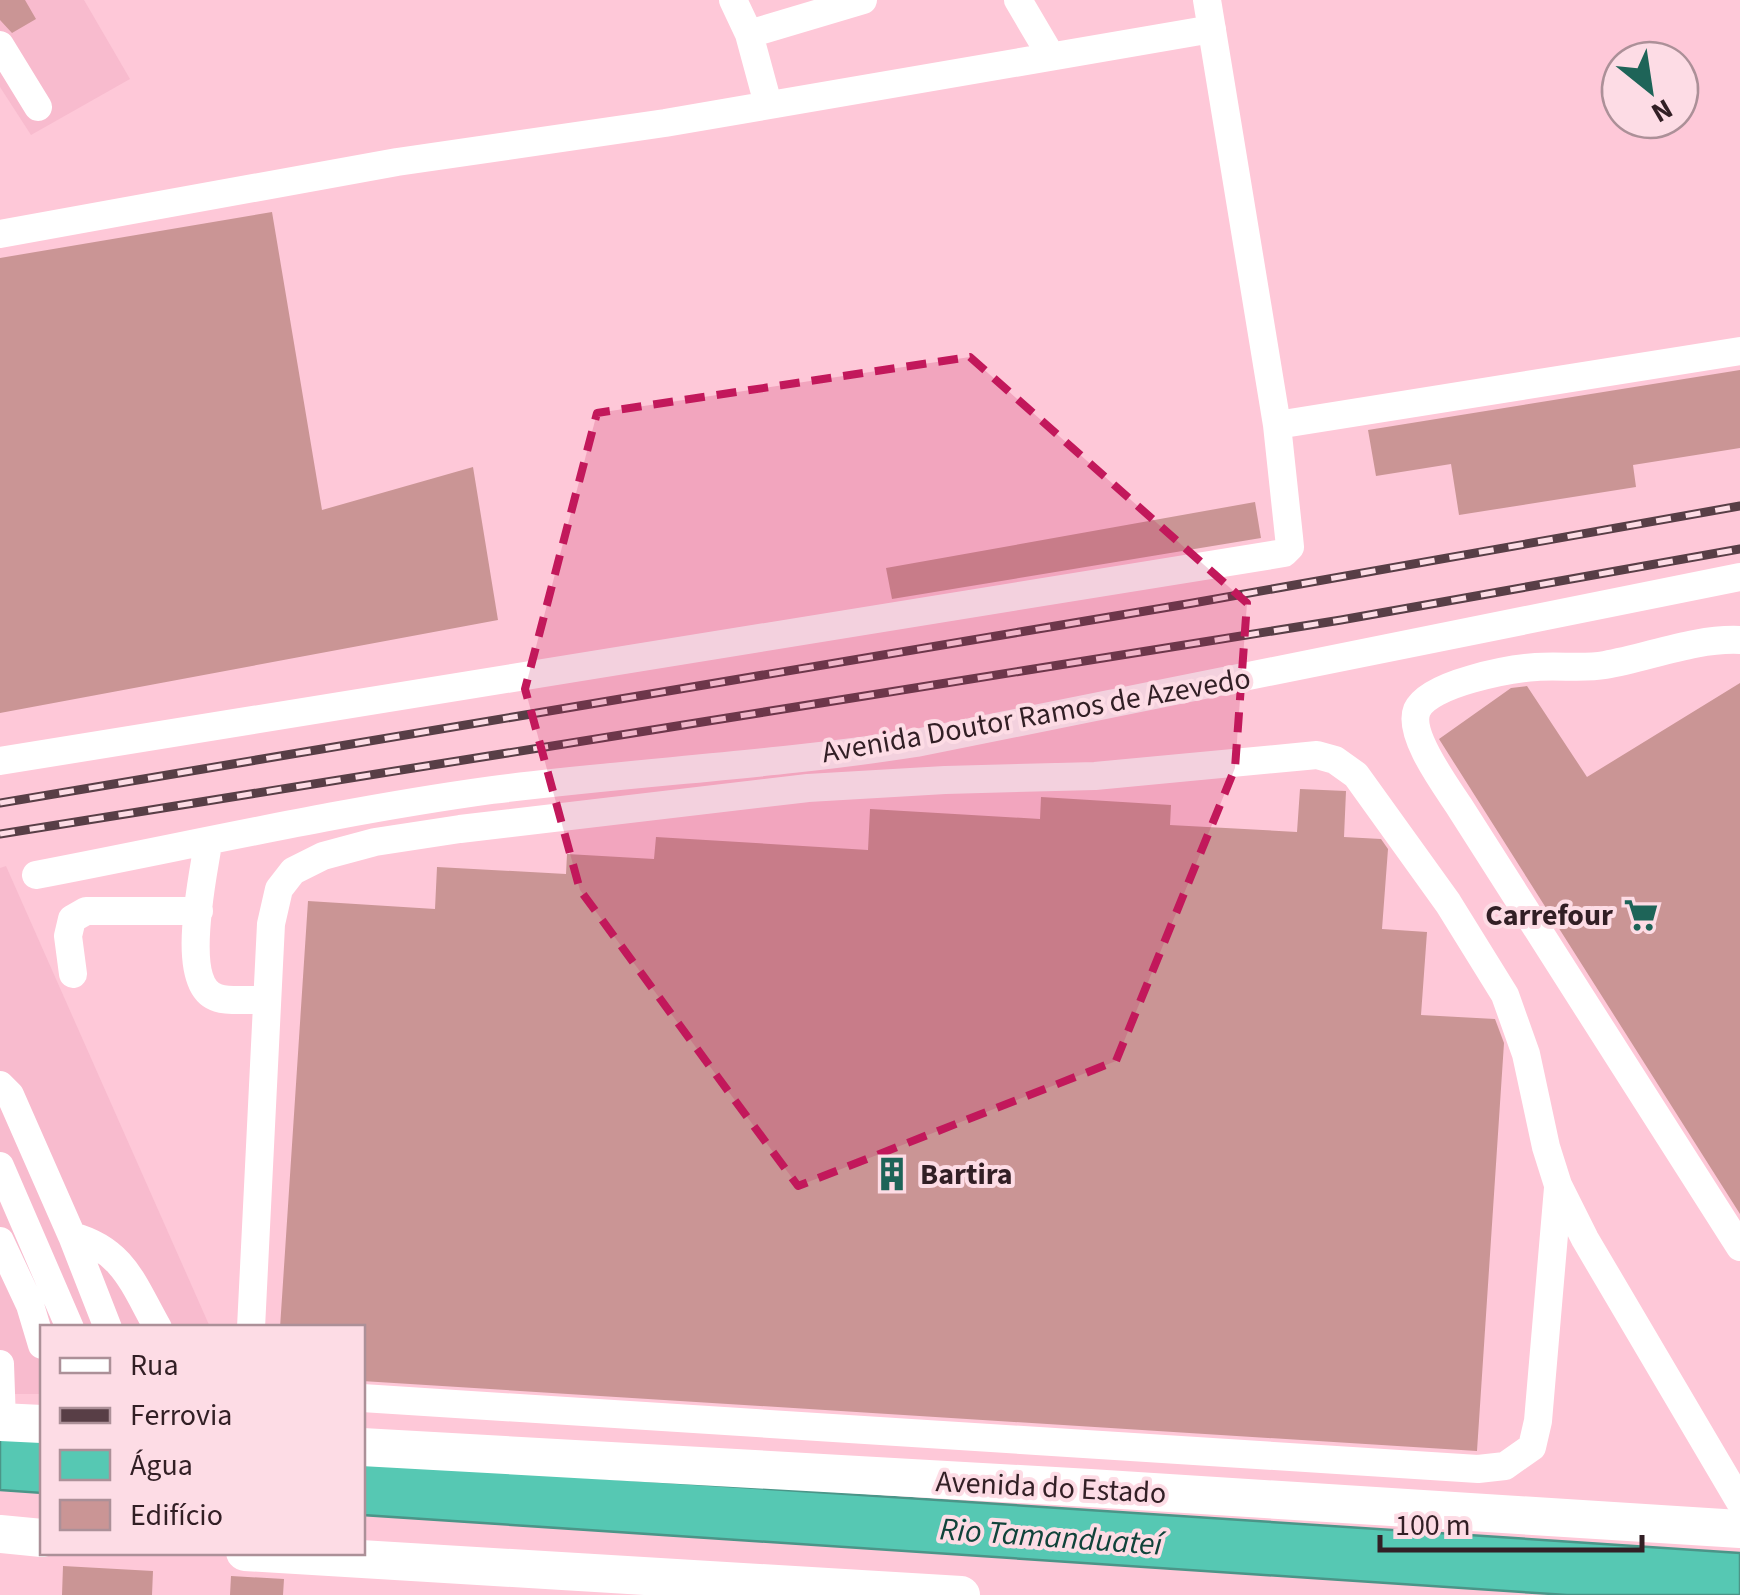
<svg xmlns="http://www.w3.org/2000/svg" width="1740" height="1595" viewBox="0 0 1740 1595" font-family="'Source Sans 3',sans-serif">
<rect width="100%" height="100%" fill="#fec8d8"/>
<!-- built -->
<path fill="#f8bbce" d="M 0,0 L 84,0 L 130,79 L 31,135 L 0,87 Z
M 6,866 L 210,1327 L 42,1328 L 42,1394 L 0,1394 L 0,868 Z"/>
<!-- water -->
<path fill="#56c8b3" stroke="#4b9588" stroke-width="2.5" d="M 0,1438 L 42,1441 L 42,1493 L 0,1490 Z
M 362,1462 L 1740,1553 L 1740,1595 L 1567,1595 L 363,1515 Z"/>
<!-- building -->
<path fill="#ca9595" d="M 0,0 L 25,0 L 36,19 L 12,33 L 0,20 Z
M 272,212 L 322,510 L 473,467 L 498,620 L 0,713 L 0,258 Z
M 1740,370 L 1740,448 L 1633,465 L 1636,487 L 1459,515 L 1451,464 L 1376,476 L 1368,430 Z
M 1255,502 L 1261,538 L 892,599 L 886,568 Z
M 1740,683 L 1740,1214 L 1439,739 L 1511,688 L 1527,686 L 1587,777 Z
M 1300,789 L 1346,791 L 1344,837 L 1381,839 L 1388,849 L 1382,929 L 1427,932 L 1421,1015 L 1495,1019 L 1504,1043 L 1477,1451 L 362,1381 L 362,1328 L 280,1328 L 308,901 L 435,909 L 437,867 L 566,874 L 567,854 L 654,859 L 656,837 L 868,850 L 870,809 L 1040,819 L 1041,797 L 1171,805 L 1170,825 L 1297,832 Z
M 63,1566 L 153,1571 L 152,1595 L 62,1595 Z
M 231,1576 L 284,1579 L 283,1595 L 230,1595 Z"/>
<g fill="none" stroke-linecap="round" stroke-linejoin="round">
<!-- minor -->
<path stroke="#fff" stroke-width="28" d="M 733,0 L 749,34
M 1018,0 L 1051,56
M 0,45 L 38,107
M 768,104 L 749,34 L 863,0
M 0,234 L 397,162 L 665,123 L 1212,29
M 1277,425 L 1740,351
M 1740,640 C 1695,638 1650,657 1605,665 C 1583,669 1559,665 1536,667 C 1510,669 1429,683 1417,710 C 1407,734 1446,786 1459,806 L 1740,1247
M 0,761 L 1284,553 L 1290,547 L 1289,537 L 1277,425 L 1207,0
M 208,843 C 204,874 177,986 218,998 C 231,1002 250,999 265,1000
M 36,875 C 188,846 339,811 492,790 C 633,772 775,765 916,743 L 1740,577
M 73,974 L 68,936 L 72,919 L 86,911 L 199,911
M 0,1085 L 10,1095 L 72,1236 L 108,1328
M 0,1166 L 70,1328
M 72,1236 C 124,1250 133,1284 158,1328
M 0,1241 L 30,1305 L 42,1345
M 251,1328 L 271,924 L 279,889 L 293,871 L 323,856 L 375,842 L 460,829 L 808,788 L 945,780 L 1095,776 L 1317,755 L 1335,760 L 1356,775 L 1448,903 L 1505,995 L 1526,1054 L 1546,1147 L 1558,1185 L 1585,1239 L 1740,1502
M 0,1364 L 2,1422
M 362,1398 L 1478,1469 L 1505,1466 L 1532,1447 L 1538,1421 L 1558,1188"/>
<!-- highway -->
<path stroke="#fff" stroke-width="38" d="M 0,1422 L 42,1424
M 362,1447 L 1090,1488 L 1740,1529
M 0,1534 L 42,1538
M 245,1552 L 961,1595"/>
<!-- rail casing -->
<g stroke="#583e46" stroke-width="9">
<path id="rail" d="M 0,803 L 1193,603 L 1740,506
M 0,834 L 1341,620 L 1740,549"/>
</g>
<!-- rail -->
<use href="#rail" stroke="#fddce5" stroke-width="5" stroke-dasharray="15" stroke-linecap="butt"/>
</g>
<!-- marked area -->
<path fill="#c2185b" fill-opacity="0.2" stroke="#c2185b" stroke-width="8" stroke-dasharray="20 12" stroke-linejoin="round" d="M 970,357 L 1247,603 L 1235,768 L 1116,1061 L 798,1186 L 580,890 L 525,689 L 597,413 Z"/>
<!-- icons -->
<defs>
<g id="supermarket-bare" transform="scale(2.7)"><path d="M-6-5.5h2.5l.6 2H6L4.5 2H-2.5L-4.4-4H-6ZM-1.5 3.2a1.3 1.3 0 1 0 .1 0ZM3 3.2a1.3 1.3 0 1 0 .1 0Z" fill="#1e6458" stroke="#fddce5" stroke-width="2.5" paint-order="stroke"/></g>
<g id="building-bare" transform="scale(2.7)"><path d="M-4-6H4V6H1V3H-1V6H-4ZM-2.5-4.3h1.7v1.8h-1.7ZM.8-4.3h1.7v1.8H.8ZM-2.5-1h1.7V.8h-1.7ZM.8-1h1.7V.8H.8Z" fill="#1e6458" stroke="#fddce5" stroke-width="2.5" paint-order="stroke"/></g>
</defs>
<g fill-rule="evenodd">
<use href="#supermarket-bare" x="1641" y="915"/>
<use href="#building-bare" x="892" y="1174"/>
</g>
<g text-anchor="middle" stroke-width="8" stroke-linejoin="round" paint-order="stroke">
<!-- street labels -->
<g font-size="30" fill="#321f25" stroke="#fddce5">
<text transform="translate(1036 715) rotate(-10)" y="10">Avenida Doutor Ramos de Azevedo</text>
<text transform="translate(1051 1487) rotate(3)" y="10">Avenida do Estado</text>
</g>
<!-- poi labels -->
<g font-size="30" font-weight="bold" fill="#321f25" stroke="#fddce5" text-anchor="end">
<text x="1613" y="925">Carrefour</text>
<text x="920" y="1184" text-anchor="start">Bartira</text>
</g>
<!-- water labels -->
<g font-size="32" font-style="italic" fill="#10433a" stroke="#fddce5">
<text transform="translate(1051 1536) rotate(4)" y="11">Rio Tamanduateí</text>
</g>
</g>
<!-- legend -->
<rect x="40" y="1325" width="325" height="230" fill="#fddce5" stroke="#ac9098" stroke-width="2.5"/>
<rect x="60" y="1358" width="50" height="15" fill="#ffffff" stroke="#ac9098" stroke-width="2.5"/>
<text x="130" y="1375" font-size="30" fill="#321f25">Rua</text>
<rect x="60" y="1408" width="50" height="15" fill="#583e46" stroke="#ac9098" stroke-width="2.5"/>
<text x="130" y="1425" font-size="30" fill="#321f25">Ferrovia</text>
<rect x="60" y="1450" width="50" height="30" fill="#56c8b3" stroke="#ac9098" stroke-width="2.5"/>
<text x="130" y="1475" font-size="30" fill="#321f25">Água</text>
<rect x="60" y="1500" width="50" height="30" fill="#ca9595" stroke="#ac9098" stroke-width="2.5"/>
<text x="130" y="1525" font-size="30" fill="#321f25">Edifício</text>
<!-- north arrow -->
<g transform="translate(1650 90) rotate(150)"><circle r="48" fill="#fddce5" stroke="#ac9098" stroke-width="2.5"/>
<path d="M0-8L18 38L0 25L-18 38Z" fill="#1e6458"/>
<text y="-15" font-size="28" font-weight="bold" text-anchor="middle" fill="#321f25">N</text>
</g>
<!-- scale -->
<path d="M1380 1535v15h262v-15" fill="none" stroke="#321f25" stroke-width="5"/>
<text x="1395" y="1535" font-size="30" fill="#321f25" stroke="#fddce5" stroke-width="8" paint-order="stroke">100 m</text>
</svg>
